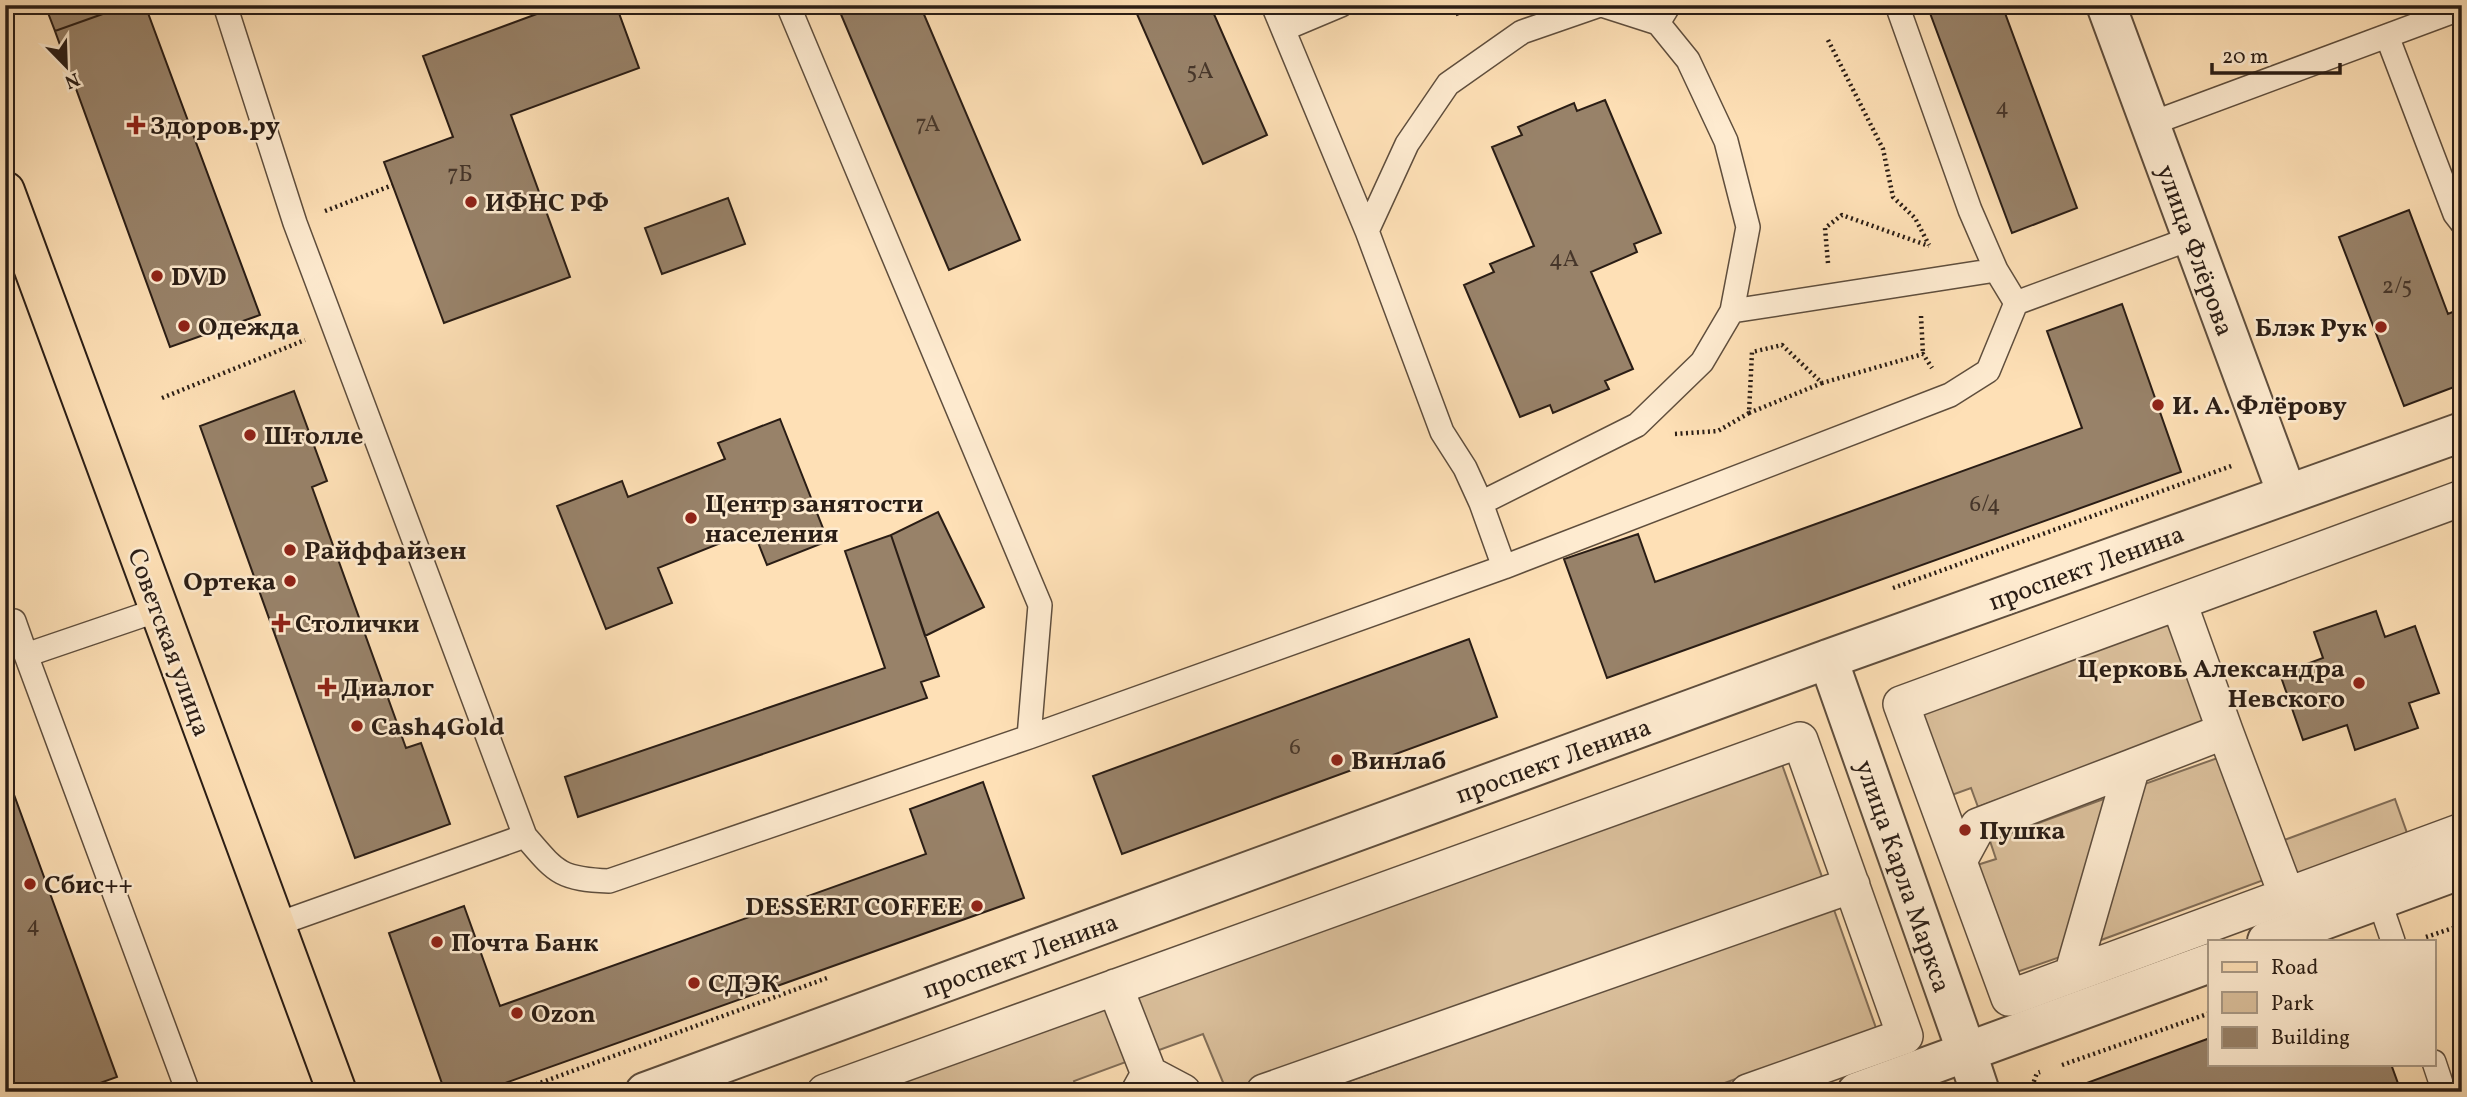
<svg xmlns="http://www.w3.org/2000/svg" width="2467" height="1097" viewBox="0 0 2467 1097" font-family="Vollkorn,serif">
<rect width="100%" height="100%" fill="#fee0b6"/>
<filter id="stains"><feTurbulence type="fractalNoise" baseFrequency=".00286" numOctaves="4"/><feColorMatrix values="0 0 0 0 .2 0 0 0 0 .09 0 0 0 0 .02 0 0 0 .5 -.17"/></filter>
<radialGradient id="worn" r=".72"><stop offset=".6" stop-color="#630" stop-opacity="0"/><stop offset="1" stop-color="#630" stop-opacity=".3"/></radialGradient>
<!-- green -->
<path fill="#dabf9b" stroke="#826e58" stroke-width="2" d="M 2173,616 L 2212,721 L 1978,807 L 1971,788 L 1949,796 L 1918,709 Z
M 2226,755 L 2272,877 L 2093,943 L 2139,786 Z
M 1779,756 L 1822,877 L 1227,1092 L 1203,1034 L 1151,1053 L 1128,990 Z
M 2109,797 L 2063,956 L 2014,973 L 1974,866 L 1996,859 L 1990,841 Z
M 2395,799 L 2407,833 L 2292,876 L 2279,842 Z
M 1833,907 L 1876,1028 L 1700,1092 L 1319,1092 Z
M 1104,999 L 1126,1062 L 1074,1081 L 1077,1092 L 845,1092 Z"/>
<!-- building -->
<path fill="#988269" stroke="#2a1d15" stroke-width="2" d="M 45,5 L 128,5 L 55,31 Z
M 128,5 L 145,5 L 260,315 L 170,347 L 55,31 Z
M 561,5 L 616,5 L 639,68 L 511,115 L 570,277 L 444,323 L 384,162 L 453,137 L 423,56 Z
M 837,5 L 920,5 L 1020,240 L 949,270 Z
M 1133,5 L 1210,5 L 1267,135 L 1203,164 Z
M 1453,5 L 1480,5 L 1457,15 Z
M 1927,5 L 2002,5 L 2077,208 L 2012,233 Z
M 1605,100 L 1661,233 L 1634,244 L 1637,252 L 1591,272 L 1633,369 L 1605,381 L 1609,389 L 1553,413 L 1550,405 L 1520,417 L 1464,285 L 1494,272 L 1490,264 L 1534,246 L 1492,147 L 1522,135 L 1518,127 L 1574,103 L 1577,111 Z
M 728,198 L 745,244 L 662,274 L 645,228 Z
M 2409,210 L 2448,314 L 2462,308 L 2462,384 L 2404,406 L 2339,237 Z
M 2122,304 L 2181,472 L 1607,678 L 1564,559 L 1638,534 L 1655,582 L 2082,428 L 2047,331 Z
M 294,391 L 327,481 L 312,487 L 406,748 L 421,743 L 450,824 L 355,858 L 200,426 Z
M 780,419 L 828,541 L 767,565 L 753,530 L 658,568 L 672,603 L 606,629 L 557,506 L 622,481 L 628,497 L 725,459 L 718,443 Z
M 938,512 L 984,607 L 925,636 L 891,535 Z
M 891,535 L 939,676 L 921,682 L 927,698 L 578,817 L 565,777 L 885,668 L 845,551 Z
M 2376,611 L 2385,637 L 2415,626 L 2439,693 L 2409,703 L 2418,728 L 2355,750 L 2347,725 L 2303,740 L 2280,674 L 2323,658 L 2314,632 Z
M 1469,639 L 1497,717 L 1122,854 L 1093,776 Z
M 5,770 L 117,1077 L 75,1092 L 5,1092 Z
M 983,782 L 1024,898 L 480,1092 L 445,1092 L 389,933 L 464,906 L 500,1006 L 926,854 L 910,809 Z
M 2210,1038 L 2210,1064 L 2391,1064 L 2400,1089 L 2392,1092 L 2083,1092 L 2081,1085 Z"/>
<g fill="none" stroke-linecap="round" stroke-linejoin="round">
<!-- service casing -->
<g stroke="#5f4e3d" stroke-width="26">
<path id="service" d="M 225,5 L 295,223 L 525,836 C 556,872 559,879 609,881 L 1029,737 L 1504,567
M 788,5 L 1040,605 L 1029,737
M 1273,5 L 1367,231
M 1600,5 L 1522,32 L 1448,84 L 1407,144 L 1367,231 L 1442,432 L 1465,468 L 1481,503 L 1637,425 L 1702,362 L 1732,311 L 1748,227 L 1726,141 L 1688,60 L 1658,23 L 1602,5
M 1897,5 L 1970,210 L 1996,270
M 1658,23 L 1669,5
M 1284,29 L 1341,5
M 2387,36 L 2455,214 L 2462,223
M 2150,124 L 2462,8
M 1732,311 L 1996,270 L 2016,303 L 2192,238
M 1481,503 L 1504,567 L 1950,395 L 1988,371 L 2016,303
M 158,610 L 26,655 L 188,1092
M 5,624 L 14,621 L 26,655
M 2379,900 L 2393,941
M 275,925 L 525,836
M 2434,1062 L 2444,1092"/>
</g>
<!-- pedestrian casing -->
<g stroke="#5f4e3d" stroke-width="38">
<path id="pedestrian" d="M 2462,498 L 1901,704 L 2009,998 L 2462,831
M 2179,603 L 2225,731
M 2132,767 L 2225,731 L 2287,896
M 1959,861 L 1978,826 L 2132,767 L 2072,975
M 1115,987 L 1149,1074
M 825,1092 L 1800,740 L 1905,1036 L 1748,1092
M 1139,1092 L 1149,1074 L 1183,1092
M 1264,1092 L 1852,885"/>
</g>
<!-- minor casing -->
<g stroke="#5f4e3d" stroke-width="42">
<path id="minor" d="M 2106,5 L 2287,494
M 2267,941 L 2462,869
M 1967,1053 L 1980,1092
M 1857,1092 L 2210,963"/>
</g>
<!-- tertiary casing -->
<g stroke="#5f4e3d" stroke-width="42">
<path id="tertiary" d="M 1828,659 L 1967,1053
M 645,1092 L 1828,659 L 2462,432"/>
</g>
<!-- primary casing -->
<g stroke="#2a1d15" stroke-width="42">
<path id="primary" d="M 5,191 L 337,1092"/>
</g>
<!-- path -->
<path stroke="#2a1d15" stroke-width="4.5" stroke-dasharray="2 3.5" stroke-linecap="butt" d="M 1828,40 L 1883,149 L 1893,197 L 1915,218 L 1929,245
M 325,211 L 393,185
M 1828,263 L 1825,228 L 1842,215 L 1929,246
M 1921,316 L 1923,354
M 162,398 L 305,340
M 1749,413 L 1822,383
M 1675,434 L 1718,431 L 1749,413 L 1752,352 L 1782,345 L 1822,383 L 1923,354 L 1932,368
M 1893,588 L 2234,465
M 2426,937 L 2462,925
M 2062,1065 L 2210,1013
M 515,1092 L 827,978
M 2030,1092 L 2037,1073 L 2040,1072"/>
<!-- service -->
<use href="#service" stroke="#feebd0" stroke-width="23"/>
<!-- pedestrian -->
<use href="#pedestrian" stroke="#feebd0" stroke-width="35"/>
<!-- minor -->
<use href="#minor" stroke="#feebd0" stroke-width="38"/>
<!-- tertiary -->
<use href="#tertiary" stroke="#feebd0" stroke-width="38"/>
<!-- primary -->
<use href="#primary" stroke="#fee0b6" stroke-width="38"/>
</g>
<!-- markers -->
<g fill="#8f2418" stroke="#feebd0" stroke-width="2.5">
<path d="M132.5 114.5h7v7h7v7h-7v7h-7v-7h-7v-7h7z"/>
<circle cx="471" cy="202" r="7"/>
<circle cx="157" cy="276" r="7"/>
<circle cx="184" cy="326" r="7"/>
<circle cx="2381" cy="327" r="7"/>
<circle cx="2158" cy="405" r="7"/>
<circle cx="250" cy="435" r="7"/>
<circle cx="691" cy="518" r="7"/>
<circle cx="290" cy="550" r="7"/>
<circle cx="290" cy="581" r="7"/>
<path d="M277.5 612.5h7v7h7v7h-7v7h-7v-7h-7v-7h7z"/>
<circle cx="2359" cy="683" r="7"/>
<path d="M323.5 676.5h7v7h7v7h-7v7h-7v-7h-7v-7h7z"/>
<circle cx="357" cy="726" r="7"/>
<circle cx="1337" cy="760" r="7"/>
<circle cx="1965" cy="830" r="7"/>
<circle cx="30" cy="884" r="7"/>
<circle cx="977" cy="906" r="7"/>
<circle cx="437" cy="942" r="7"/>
<circle cx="694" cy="983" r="7"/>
<circle cx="517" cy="1013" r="7"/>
</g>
<g text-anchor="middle" stroke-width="5" stroke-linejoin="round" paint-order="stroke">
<!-- number labels -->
<g font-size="23" fill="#46362a">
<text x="1200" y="78">5А</text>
<text x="2002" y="114">4</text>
<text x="928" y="131">7А</text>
<text x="460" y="181">7Б</text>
<text x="1564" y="266">4А</text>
<text x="2397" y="293">2/5</text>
<text x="1985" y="511">6/4</text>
<text x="1295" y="754">6</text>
<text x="33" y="932">4</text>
</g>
<!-- poi labels -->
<g font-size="26" font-weight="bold" fill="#2a1d15" stroke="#feebd0" text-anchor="start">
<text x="150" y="134">Здоров.ру</text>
<text x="485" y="211">ИФНС РФ</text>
<text x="171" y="285">DVD</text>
<text x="198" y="335">Одежда</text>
<text x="2367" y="336" text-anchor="end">Блэк Рук</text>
<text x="2172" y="414">И. А. Флёрову</text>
<text x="264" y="444">Штолле</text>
<text x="705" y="512">Центр занятости<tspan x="705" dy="30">населения</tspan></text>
<text x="304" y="559">Райффайзен</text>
<text x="276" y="590" text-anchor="end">Ортека</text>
<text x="295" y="632">Столички</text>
<text x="2345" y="677" text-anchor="end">Церковь Александра<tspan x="2345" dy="30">Невского</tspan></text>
<text x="341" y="696">Диалог</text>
<text x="371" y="735">Cash4Gold</text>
<text x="1351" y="769">Винлаб</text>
<text x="1979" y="839">Пушка</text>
<text x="44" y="893">Сбис++</text>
<text x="963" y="915" text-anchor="end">DESSERT COFFEE</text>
<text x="451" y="951">Почта Банк</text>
<text x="708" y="992">СДЭК</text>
<text x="531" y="1022">Ozon</text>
</g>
<!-- street labels -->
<g font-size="26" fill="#2a1d15" stroke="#feebd0">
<text transform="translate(2196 250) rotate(70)" y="9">улица Флёрова</text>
<text transform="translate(2086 567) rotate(-20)" y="9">проспект Ленина</text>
<text transform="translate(170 642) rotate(70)" y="9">Советская улица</text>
<text transform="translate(1553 760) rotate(-20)" y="9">проспект Ленина</text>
<text transform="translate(1904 876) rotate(71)" y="9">улица Карла Маркса</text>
<text transform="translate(1020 955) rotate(-20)" y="9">проспект Ленина</text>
</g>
</g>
<!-- margin -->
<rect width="2467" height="1097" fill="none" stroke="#fee0b6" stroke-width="28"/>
<rect x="7" y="7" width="2453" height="1083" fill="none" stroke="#2a1d15" stroke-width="3.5"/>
<rect x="14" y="14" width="2439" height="1069" fill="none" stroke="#2a1d15" stroke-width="2"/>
<!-- legend -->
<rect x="2208" y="940" width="228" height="126" fill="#feebd0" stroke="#a99985" stroke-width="2"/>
<rect x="2222" y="962" width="35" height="10" fill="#fee0b6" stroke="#a99985" stroke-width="2"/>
<text x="2271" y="974" font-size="21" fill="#2a1d15">Road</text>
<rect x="2222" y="992" width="35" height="21" fill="#dabf9b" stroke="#a99985" stroke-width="2"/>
<text x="2271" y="1010" font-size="21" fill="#2a1d15">Park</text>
<rect x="2222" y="1027" width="35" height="21" fill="#988269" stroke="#a99985" stroke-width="2"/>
<text x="2271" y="1044" font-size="21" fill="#2a1d15">Building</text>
<!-- north arrow -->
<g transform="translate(66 66) rotate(157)" stroke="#feebd0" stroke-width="5" paint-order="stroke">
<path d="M0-5L12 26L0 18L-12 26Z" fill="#2a1d15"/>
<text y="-10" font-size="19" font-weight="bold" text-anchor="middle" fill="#2a1d15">N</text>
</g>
<!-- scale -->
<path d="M2212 63v10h128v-10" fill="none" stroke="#2a1d15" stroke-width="3.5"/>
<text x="2222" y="63" font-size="21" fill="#2a1d15" stroke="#feebd0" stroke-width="5" paint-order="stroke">20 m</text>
<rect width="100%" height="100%" filter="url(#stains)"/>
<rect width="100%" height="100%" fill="url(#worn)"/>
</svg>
